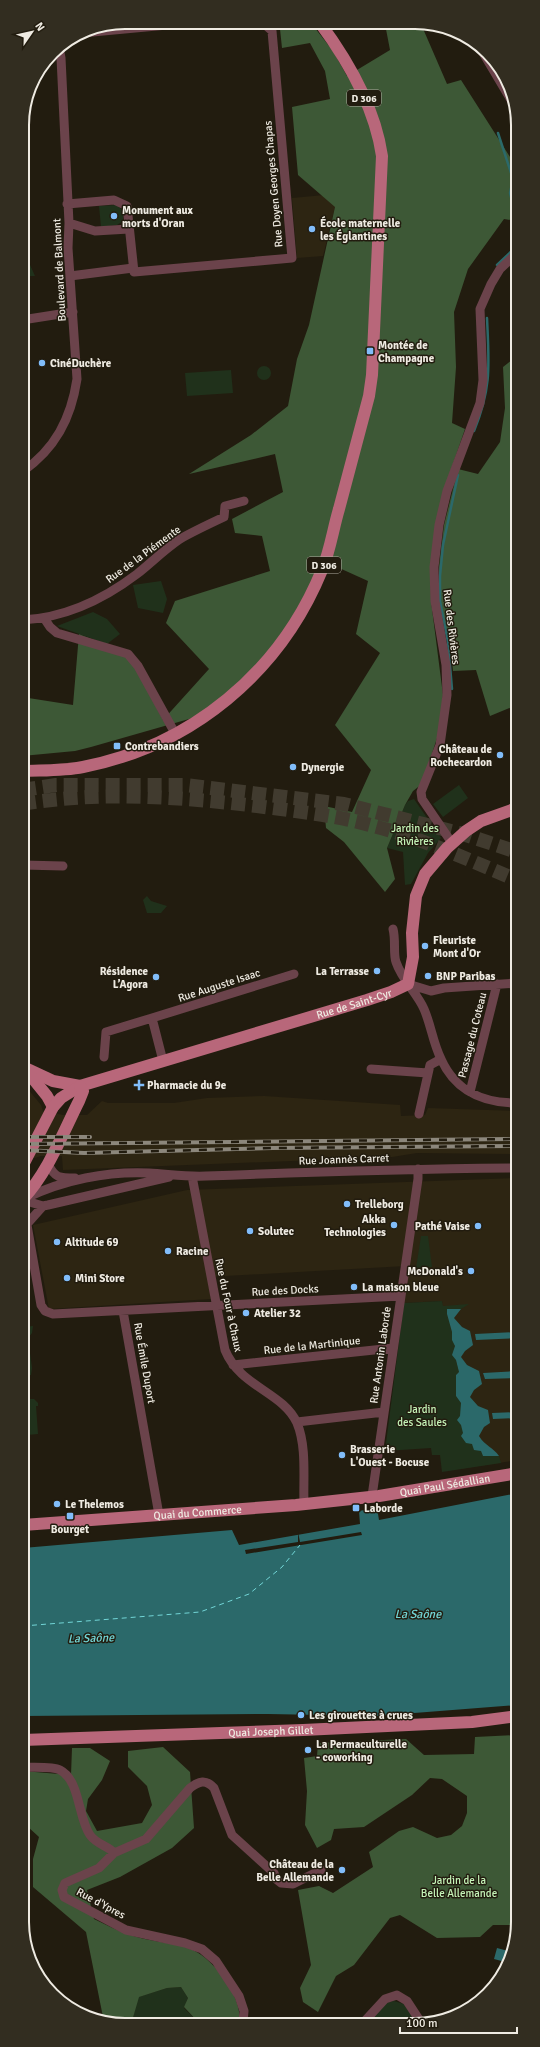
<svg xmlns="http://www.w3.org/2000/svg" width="540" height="2047" viewBox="0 0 540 2047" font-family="Signika,sans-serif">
<rect width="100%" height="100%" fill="#221c0f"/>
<!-- built -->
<path fill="#2d2512" d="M 335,194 L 336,203 L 323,256 L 297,258 L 292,198 Z
M 23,1083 L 41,1105 L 43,1111 L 63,1115 L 87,1115 L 102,1101 L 108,1103 L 174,1103 L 207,1098 L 264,1096 L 400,1105 L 401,1116 L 425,1115 L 428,1108 L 517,1111 L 517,1154 L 417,1153 L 392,1157 L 63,1170 L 62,1156 L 41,1156 L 35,1158 L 23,1154 Z
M 517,1178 L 518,1460 L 460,1469 L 442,1301 L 404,1303 L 406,1266 L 207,1277 L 211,1299 L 49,1309 L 33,1225 L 187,1190 Z"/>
<!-- green -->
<path fill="#20311b" d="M 117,205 L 123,211 L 123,221 L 117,225 L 101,227 L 99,206 Z
M 22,247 L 35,276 L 22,276 Z
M257 373a7 7 0 1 1 14 0a7 7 0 1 1-14 0Z
M 231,370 L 233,393 L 187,396 L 185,373 Z
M 161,581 L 167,599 L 163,613 L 138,608 L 133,585 Z
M 93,612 L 107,619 L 120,634 L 107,644 L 57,626 Z
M 459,785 L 468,798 L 443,817 L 433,804 Z
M 414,799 L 441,838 L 428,853 L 411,884 L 405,885 L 403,852 L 387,848 L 405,805 L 408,801 Z
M 147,896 L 151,901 L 167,906 L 161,913 L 147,913 L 143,900 Z
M 421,1236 L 428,1236 L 432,1267 L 416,1268 Z
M 442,1301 L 443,1306 L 469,1304 L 461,1309 L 449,1309 L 447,1314 L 455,1343 L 454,1352 L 459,1372 L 456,1375 L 456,1396 L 461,1403 L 461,1425 L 470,1443 L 481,1451 L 483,1456 L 499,1456 L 501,1463 L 442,1472 L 440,1455 L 432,1455 L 431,1448 L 385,1451 L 404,1303 Z
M 33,1326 L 32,1333 L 28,1338 L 32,1368 L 31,1375 L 28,1376 L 30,1399 L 34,1399 L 38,1403 L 38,1406 L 36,1406 L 38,1434 L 27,1435 L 26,1423 L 24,1420 L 23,1403 L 24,1401 L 23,1399 L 23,1327 Z
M 181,1987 L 188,1998 L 184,2008 L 199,2023 L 136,2023 L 132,2021 L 138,1997 L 167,1988 Z
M 394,2001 L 404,2004 L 417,2024 L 366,2024 L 385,2003 Z"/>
<!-- forest -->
<path fill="#3d5836" d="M 275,23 L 311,23 L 333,51 L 347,76 L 390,50 L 385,24 L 421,24 L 447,84 L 461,80 L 517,168 L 517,221 L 504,219 L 468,269 L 454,312 L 456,367 L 452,423 L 465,429 L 444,490 L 431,601 L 443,695 L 439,732 L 422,784 L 413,791 L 405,805 L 387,848 L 395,879 L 385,892 L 344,842 L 326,828 L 324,806 L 352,812 L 371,770 L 335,725 L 380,653 L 356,634 L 368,581 L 337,567 L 318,573 L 304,603 L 259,665 L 233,691 L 196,717 L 91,747 L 75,751 L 22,756 L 22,697 L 73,705 L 79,634 L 128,654 L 163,720 L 209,669 L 166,623 L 175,601 L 270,571 L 262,536 L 235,533 L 232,519 L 283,492 L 275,454 L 189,474 L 251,435 L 288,406 L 297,359 L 309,325 L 335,207 L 298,175 L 292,107 L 330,99 L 325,71 L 310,43 L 282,48 L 280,29 Z
M 517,356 L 517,705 L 490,716 L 476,670 L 453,671 L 450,643 L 439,602 L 439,567 L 444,525 L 458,469 L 478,474 L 500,442 L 505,408 L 503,367 Z
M 518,1735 L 518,1925 L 493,1925 L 480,1937 L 437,1938 L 400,1915 L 390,1918 L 354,1965 L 336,1976 L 318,2012 L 303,2002 L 300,1988 L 311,1965 L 298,1890 L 319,1886 L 333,1893 L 373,1867 L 369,1852 L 399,1831 L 413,1827 L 437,1838 L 451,1835 L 462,1826 L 467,1813 L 467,1796 L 442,1779 L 430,1778 L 412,1795 L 364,1827 L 334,1829 L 331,1840 L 317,1848 L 305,1825 L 307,1791 L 304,1758 L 317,1756 L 318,1743 L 406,1739 L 424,1755 L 474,1754 L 475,1737 Z
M 163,1747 L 190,1772 L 194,1828 L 172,1848 L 120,1877 L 87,1890 L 94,1919 C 105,1924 116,1930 127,1934 C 171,1949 192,1935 224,1978 C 234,1992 240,2006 240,2023 L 199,2023 L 184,2007 L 188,1998 L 181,1987 L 167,1988 L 139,1997 L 132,2021 L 136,2023 L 104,2022 L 86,1932 L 33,1887 L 33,1859 L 39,1837 L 27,1826 L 23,1826 L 23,1771 L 71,1775 L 72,1748 L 90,1748 L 110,1761 L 102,1780 L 88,1799 L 86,1811 L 97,1831 L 142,1823 L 152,1805 L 147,1786 L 128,1767 L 128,1751 Z"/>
<!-- water -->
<path fill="#2b696a" d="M 447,1309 L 461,1309 L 454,1318 L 462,1327 L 470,1331 L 473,1345 L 465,1351 L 461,1357 L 467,1365 L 479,1371 L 482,1384 L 474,1390 L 470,1397 L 478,1406 L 488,1410 L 490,1423 L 484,1427 L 479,1436 C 485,1446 494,1448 499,1456 L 483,1456 L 481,1451 L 474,1450 L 472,1444 L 466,1443 L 461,1436 L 463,1433 L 461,1425 L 457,1420 L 460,1416 L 461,1403 L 456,1396 L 456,1375 L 459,1372 L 456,1360 L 452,1355 L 455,1346 L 452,1340 L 452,1332 L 447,1314 Z
M 518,1332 L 518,1338 L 476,1340 L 475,1334 Z
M 518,1371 L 518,1378 L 485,1379 L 483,1373 Z
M 518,1412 L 518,1418 L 493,1419 L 492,1413 Z
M 518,1493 L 518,1705 L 376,1716 L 268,1714 L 23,1716 L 23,1548 L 232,1530 L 239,1545 L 360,1524 L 359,1511 L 377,1508 L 379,1520 Z
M 497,1948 L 512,1952 L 509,1963 L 494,1959 Z"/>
<!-- pier -->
<path fill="#221c0f" d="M 298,1532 L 300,1542 L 361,1532 L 362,1535 L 246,1554 L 245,1550 L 298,1542 Z"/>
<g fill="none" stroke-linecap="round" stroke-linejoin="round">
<!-- stream -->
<path stroke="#2b696a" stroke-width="2.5" d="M 498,133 L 513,179 L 510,193 L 517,222
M 497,265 L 517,246
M 474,431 C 492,387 489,364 487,318
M 452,689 L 448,642 L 440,601 L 440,576 L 443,545 L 458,475"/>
<!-- ferry -->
<path stroke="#72d6d7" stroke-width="1" stroke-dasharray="5 4" stroke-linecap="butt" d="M 23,1626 L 200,1612 L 249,1594 L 282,1567 L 300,1545"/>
<!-- highway-tunnel -->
<path stroke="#413b2f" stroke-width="14" stroke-dasharray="14 7" stroke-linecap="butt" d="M 22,790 L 56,785 L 185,785 L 344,804 L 463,834 L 517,852
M 22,804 C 100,791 180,797 257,806 C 295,811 333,815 370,825 C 421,838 469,860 517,880"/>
<!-- minor -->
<path stroke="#6b434b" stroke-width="9" d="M 82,33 L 199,22
M 479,46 L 514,105
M 67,204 L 114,200 L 127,206 L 134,272 L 292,258 L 272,31 L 263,23
M 69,223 L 95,231 L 129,229
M 70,276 L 133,268
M 22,320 L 73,312
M 22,472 C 55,449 71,419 77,379 L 68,248 L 69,223 L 61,58 L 59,48
M 44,618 L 50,627 L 57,633 L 128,654 L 138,666 L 176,735
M 22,620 C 64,618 104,599 137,574 C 151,563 165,549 180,539 C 194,531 209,524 224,517 L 225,506 L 244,501
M 452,843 L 422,799 L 421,792 L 440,745 L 447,695 L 446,665 L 435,601 L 434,567 L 439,525 L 447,491 L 480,403 L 483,380 L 480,309 L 491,284 L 500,269 L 517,253
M 23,865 L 63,866
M 393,929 C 396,940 393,954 396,962 C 402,980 417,993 424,1009 C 431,1025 433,1043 441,1059 C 456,1092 483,1103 517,1103
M 408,984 L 431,991 L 444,988 L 517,983
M 104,1057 L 106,1032 L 152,1018
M 163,1061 L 152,1018 L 294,974
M 371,1069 L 428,1073
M 470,1092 L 497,984
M 419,1114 L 430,1065 L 441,1059
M 48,1164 C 55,1178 59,1178 75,1178
M 192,1176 L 225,1350 C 240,1387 283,1392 297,1423 C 307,1447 303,1479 304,1504
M 26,1198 C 63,1180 107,1171 149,1173 C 168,1174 187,1177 206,1176 C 310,1172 414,1169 517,1168
M 23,1200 L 43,1206 L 48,1205 L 169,1177
M 23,1203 L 23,1220 L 27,1225 L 41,1305 L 45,1311 L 53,1314 L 401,1296
M 27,1224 L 43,1206
M 123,1311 L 159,1515
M 233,1365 L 393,1348
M 297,1422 L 384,1412
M 372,1496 L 418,1179 L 418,1169
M 23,1767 C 32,1768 52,1766 60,1770 C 80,1780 78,1818 90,1835 C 97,1845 109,1846 114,1853 L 99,1868 L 65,1883 L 62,1890 L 64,1897 L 126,1930 L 185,1943 L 202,1949 L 216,1961 L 239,1996 L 244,2011 L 243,2023
M 114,1853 L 146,1839 L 190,1788 C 199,1781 206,1779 214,1788 L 232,1835 L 274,1873 L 276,1879 L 281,1883 L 293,1884 L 321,1870
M 362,2024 L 385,1999 L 397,1995 L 407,2001 L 422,2024"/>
<!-- major -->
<g stroke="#b8677a" stroke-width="12">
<path d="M 22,771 C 42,770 63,771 83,767 C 191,746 280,673 322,570 C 330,551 333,529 339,509 C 349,471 359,433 369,396 L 372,375 L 382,156 C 375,108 349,62 320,23"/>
<path d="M 23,1067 L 53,1081 L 80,1086"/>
<path d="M 26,1070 L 47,1096 L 53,1107"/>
<path id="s1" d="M 23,1165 L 53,1107 L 61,1098 L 80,1086 L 367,1000 L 391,992 L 408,984 L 413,957 L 412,933 L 416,896 L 425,874 L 447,848 L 466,831 L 481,821 L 517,808"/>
<path d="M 23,1199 C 48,1172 62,1135 79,1101 L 83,1091 L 80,1086"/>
<path id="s2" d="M 23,1525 L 296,1505 L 379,1496 L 518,1473"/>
<path id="s3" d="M 23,1740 L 303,1730 L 472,1722 L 518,1716"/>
</g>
<!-- rail casing -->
<g stroke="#8c877c" stroke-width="4">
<path id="rail" d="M 23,1137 L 90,1137
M 23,1144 L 517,1139
M 23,1150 L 84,1153 L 273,1148 L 517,1146"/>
</g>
<!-- rail -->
<use href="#rail" stroke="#221c0f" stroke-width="2.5" stroke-dasharray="8" stroke-linecap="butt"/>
</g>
<!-- markers -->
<g fill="#81bdfa" stroke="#221c0f" stroke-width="1.5">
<circle cx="114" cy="216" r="4"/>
<circle cx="312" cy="229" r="4"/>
<rect x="366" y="347" width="8" height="8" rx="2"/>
<circle cx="42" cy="363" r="4"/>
<rect x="113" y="742" width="8" height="8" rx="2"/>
<circle cx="500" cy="755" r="4"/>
<circle cx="293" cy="767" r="4"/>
<circle cx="425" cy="946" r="4"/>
<circle cx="377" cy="971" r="4"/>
<circle cx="428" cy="976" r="4"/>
<circle cx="156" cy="977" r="4"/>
<path d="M137 1079h4v4h4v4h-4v4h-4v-4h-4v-4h4z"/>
<circle cx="347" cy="1204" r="4"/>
<circle cx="394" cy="1225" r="4"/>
<circle cx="478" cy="1226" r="4"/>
<circle cx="250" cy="1231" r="4"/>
<circle cx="57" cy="1242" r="4"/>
<circle cx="168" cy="1251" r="4"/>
<circle cx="471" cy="1271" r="4"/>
<circle cx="67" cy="1278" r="4"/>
<circle cx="354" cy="1287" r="4"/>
<circle cx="246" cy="1313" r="4"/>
<circle cx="342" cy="1455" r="4"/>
<circle cx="57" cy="1504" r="4"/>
<rect x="352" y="1504" width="8" height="8" rx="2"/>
<rect x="66" y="1512" width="8" height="8" rx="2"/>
<circle cx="301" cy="1715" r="4"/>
<circle cx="308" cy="1750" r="4"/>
<circle cx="342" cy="1870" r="4"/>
</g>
<g text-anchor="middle" stroke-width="3" stroke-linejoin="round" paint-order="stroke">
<!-- shield labels -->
<g fill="#221c0f" stroke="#b2ada3" stroke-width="1">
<rect x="347" y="90" width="34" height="16" rx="3"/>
<rect x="307" y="557" width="34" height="16" rx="3"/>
</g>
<g font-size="10" font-weight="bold" fill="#efebe2">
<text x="364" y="102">D 306</text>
<text x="324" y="569">D 306</text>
</g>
<!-- street labels -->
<g font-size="11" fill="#efebe2" stroke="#221c0f">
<text transform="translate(273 184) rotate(-95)" y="4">Rue Doyen Georges Chapas</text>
<text transform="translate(59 270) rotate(-93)" y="4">Boulevard de Balmont</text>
<text transform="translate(143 554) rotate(-36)" y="4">Rue de la Piémente</text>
<text transform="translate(452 627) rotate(83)" y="4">Rue des Rivières</text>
<text transform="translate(219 985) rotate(-18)" y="4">Rue Auguste Isaac</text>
<text dy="4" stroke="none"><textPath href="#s1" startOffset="386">Rue de Saint-Cyr</textPath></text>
<text transform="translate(472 1035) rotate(-76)" y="4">Passage du Coteau</text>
<text transform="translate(344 1159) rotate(-2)" y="4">Rue Joannès Carret</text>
<text transform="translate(285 1290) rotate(-3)" y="4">Rue des Docks</text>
<text transform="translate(229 1305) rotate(78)" y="4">Rue du Four à Chaux</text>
<text transform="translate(312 1345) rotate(-6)" y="4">Rue de la Martinique</text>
<text transform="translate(380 1355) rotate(-82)" y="4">Rue Antonin Laborde</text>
<text transform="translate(145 1363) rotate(80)" y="4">Rue Émile Duport</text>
<text dy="4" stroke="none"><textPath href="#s2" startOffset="424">Quai Paul Sédallian</textPath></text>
<text dy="4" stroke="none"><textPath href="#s2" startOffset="175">Quai du Commerce</textPath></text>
<text dy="4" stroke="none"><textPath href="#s3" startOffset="248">Quai Joseph Gillet</textPath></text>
<text transform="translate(101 1903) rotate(28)" y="4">Rue d'Ypres</text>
</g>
<!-- poi labels -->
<g font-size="11" font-weight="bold" fill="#efebe2" stroke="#221c0f" text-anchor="start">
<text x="122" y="214">Monument aux<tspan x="122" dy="13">morts d'Oran</tspan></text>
<text x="320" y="227">École maternelle<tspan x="320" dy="13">les Églantines</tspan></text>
<text x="378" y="349">Montée de<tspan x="378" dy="13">Champagne</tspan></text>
<text x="50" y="367">CinéDuchère</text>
<text x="125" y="750">Contrebandiers</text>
<text x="492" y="753" text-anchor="end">Château de<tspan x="492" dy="13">Rochecardon</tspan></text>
<text x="301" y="771">Dynergie</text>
<text x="433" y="944">Fleuriste<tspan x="433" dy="13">Mont d'Or</tspan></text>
<text x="148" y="975" text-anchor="end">Résidence<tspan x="148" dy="13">L’Agora</tspan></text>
<text x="369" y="975" text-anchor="end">La Terrasse</text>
<text x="436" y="980">BNP Paribas</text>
<text x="147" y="1089">Pharmacie du 9e</text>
<text x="355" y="1208">Trelleborg</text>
<text x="386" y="1223" text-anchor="end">Akka<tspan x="386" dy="13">Technologies</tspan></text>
<text x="470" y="1230" text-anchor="end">Pathé Vaise</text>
<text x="258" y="1235">Solutec</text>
<text x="65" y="1246">Altitude 69</text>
<text x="176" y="1255">Racine</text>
<text x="463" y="1275" text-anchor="end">McDonald's</text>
<text x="75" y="1282">Mini Store</text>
<text x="362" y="1291">La maison bleue</text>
<text x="254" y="1317">Atelier 32</text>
<text x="350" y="1453">Brasserie<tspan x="350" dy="13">L'Ouest - Bocuse</tspan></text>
<text x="65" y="1508">Le Thelemos</text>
<text x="364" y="1512">Laborde</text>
<text x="70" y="1533" text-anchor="middle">Bourget</text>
<text x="309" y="1719">Les girouettes à crues</text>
<text x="316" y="1748">La Permaculturelle<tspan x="316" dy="13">- coworking</tspan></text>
<text x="334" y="1868" text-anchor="end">Château de la<tspan x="334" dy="13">Belle Allemande</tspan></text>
</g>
<!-- park labels -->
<g font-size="11" fill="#c5f4b8" stroke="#221c0f">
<text x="415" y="832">Jardin des<tspan x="415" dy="13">Rivières</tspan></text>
<text x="422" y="1413">Jardin<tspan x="422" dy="13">des Saules</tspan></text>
<text x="459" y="1884">Jardin de la<tspan x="459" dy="13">Belle Allemande</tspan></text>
</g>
<!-- water labels -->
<g font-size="12" font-style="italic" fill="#72d6d7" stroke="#221c0f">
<text x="418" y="1618">La Saône</text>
<text transform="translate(91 1638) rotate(-2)" y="4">La Saône</text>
</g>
</g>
<!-- crop -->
<path d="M0 0H540V2047H0ZM125 29H415A96 96 0 0 1 511 125V1922A96 96 0 0 1 415 2018H125A96 96 0 0 1 29 1922V125A96 96 0 0 1 125 29Z" fill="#322d20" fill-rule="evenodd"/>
<path fill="none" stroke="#efebe2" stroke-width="2" d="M125 29H415A96 96 0 0 1 511 125V1922A96 96 0 0 1 415 2018H125A96 96 0 0 1 29 1922V125A96 96 0 0 1 125 29Z"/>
<!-- north arrow -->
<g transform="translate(32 32) rotate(56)" stroke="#221c0f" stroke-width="3" paint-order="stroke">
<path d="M0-3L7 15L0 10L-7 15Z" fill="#efebe2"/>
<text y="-6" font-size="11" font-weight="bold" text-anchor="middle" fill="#efebe2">N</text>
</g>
<!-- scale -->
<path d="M400 2027v6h117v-6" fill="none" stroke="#efebe2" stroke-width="2"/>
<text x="406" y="2027" font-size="12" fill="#efebe2" stroke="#221c0f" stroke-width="3" paint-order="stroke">100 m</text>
</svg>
